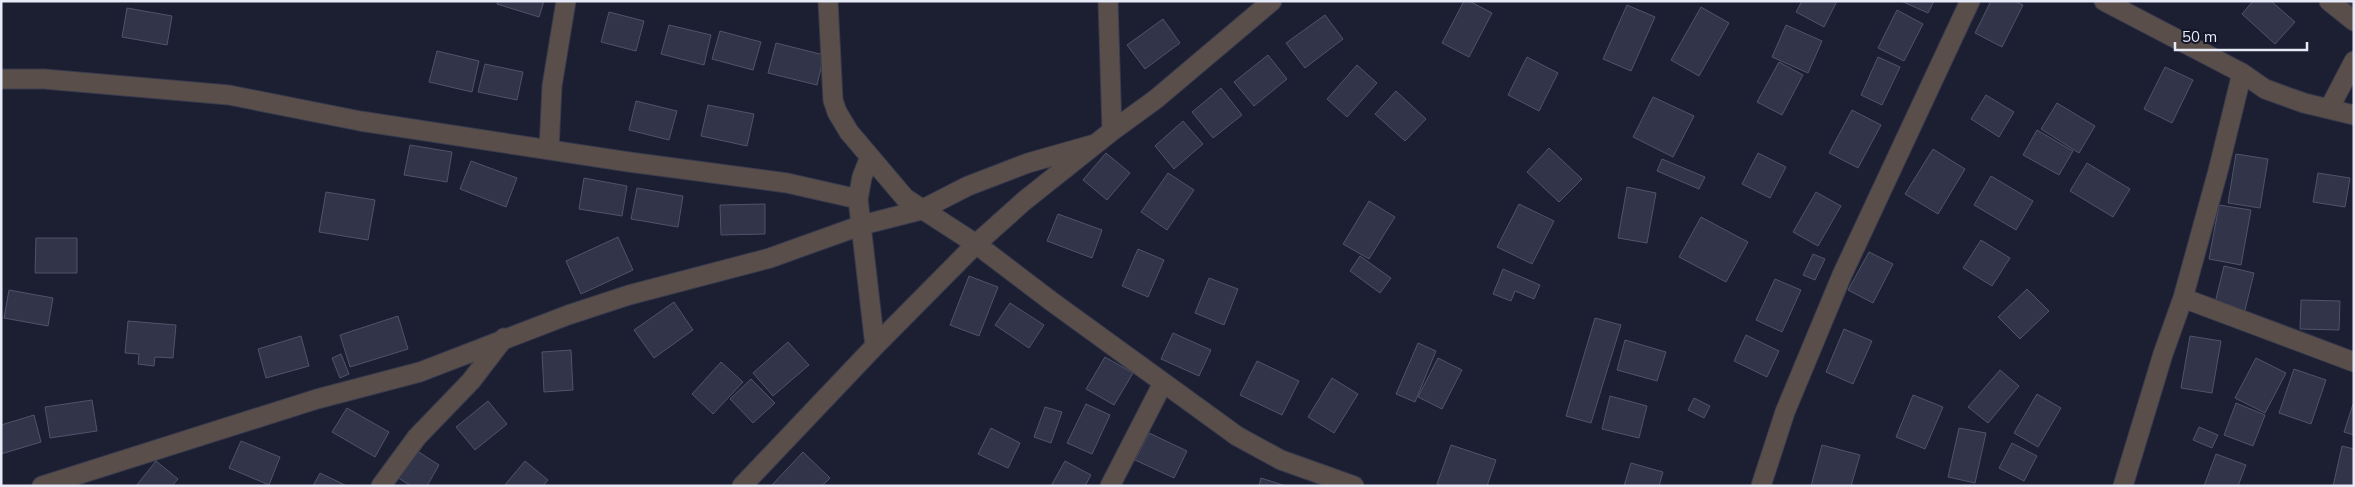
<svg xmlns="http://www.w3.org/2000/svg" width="2355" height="487" viewBox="0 0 2355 487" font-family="Mulish,sans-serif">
<rect width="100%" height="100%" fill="#1c1f32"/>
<!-- building -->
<path fill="#32354a" stroke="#505369" d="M 498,1 L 544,1 L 539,17 L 497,4 Z
M 1464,1 L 1469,1 L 1492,13 L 1469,57 L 1442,43 Z
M 1802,1 L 1837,1 L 1824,27 L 1796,12 Z
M 1901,1 L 1934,1 L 1928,13 Z
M 1991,1 L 2014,1 L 2023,5 L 2002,47 L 1975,33 Z
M 2253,1 L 2271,1 L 2295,22 L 2275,44 L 2242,14 Z
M 2339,1 L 2354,1 L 2354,13 Z
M 1627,5 L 1655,17 L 1631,71 L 1603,59 Z
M 1701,7 L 1729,23 L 1699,76 L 1671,60 Z
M 127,8 L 172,16 L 167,45 L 122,37 Z
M 1897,10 L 1923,24 L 1904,61 L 1878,48 Z
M 609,12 L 644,21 L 636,51 L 601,42 Z
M 1325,15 L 1343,39 L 1305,68 L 1286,43 Z
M 1163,19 L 1180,43 L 1145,69 L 1127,45 Z
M 669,25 L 711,35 L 704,65 L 661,54 Z
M 1786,25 L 1822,41 L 1808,73 L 1772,57 Z
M 720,31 L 761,42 L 753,70 L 712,59 Z
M 776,43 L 824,55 L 817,85 L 768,73 Z
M 437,51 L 479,61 L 472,92 L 429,82 Z
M 1268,55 L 1287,79 L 1254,106 L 1234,82 Z
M 1527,57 L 1558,73 L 1539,111 L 1508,95 Z
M 1878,57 L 1900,67 L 1882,105 L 1861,95 Z
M 1779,62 L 1803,75 L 1782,115 L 1757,102 Z
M 485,64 L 523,72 L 517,100 L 478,92 Z
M 1357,65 L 1377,83 L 1347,117 L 1327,99 Z
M 2165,67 L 2193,80 L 2172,123 L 2144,109 Z
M 1221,88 L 1242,115 L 1213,138 L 1192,112 Z
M 1396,91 L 1426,119 L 1405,141 L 1375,114 Z
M 1986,95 L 2014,112 L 1999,137 L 1971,119 Z
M 1653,97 L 1694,116 L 1673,157 L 1633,137 Z
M 636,101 L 677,111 L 669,140 L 629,130 Z
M 2057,103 L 2095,126 L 2079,153 L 2041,129 Z
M 708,105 L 754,114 L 747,146 L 701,136 Z
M 1852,110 L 1881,125 L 1858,168 L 1829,153 Z
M 1183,121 L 1203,144 L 1174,169 L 1155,146 Z
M 2037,130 L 2073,151 L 2059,175 L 2023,155 Z
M 410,145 L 452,152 L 447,182 L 404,175 Z
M 1549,148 L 1582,179 L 1559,202 L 1527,172 Z
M 1933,149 L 1965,169 L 1938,214 L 1905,194 Z
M 1106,153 L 1130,173 L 1107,200 L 1083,180 Z
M 1758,153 L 1786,167 L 1770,198 L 1742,184 Z
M 2236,154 L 2268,159 L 2260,208 L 2228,203 Z
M 1662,159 L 1705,177 L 1699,189 L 1657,171 Z
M 471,161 L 517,178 L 506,207 L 460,189 Z
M 2087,163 L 2130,189 L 2113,217 L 2070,191 Z
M 1168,173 L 1194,190 L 1167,230 L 1141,212 Z
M 2318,173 L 2350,178 L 2345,207 L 2313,202 Z
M 1991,176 L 2033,201 L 2016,230 L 1974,205 Z
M 584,178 L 627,186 L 622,216 L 579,209 Z
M 1627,187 L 1656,193 L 1647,243 L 1618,238 Z
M 637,188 L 683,196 L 678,227 L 631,219 Z
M 326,192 L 375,200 L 368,240 L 319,232 Z
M 1816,192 L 1841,206 L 1818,246 L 1793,232 Z
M 1369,201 L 1395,217 L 1369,259 L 1343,244 Z
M 765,204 L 765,234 L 721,235 L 720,205 Z
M 1519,204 L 1554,221 L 1532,264 L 1497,247 Z
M 2219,205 L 2251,210 L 2241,265 L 2209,259 Z
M 1058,214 L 1102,230 L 1092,258 L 1047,241 Z
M 1701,217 L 1748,242 L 1726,282 L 1679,257 Z
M 618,237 L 633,270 L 581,294 L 566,261 Z
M 36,238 L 77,238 L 77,273 L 35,273 Z
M 1981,240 L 2010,258 L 1992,286 L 1963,268 Z
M 1138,249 L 1164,260 L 1148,297 L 1122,286 Z
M 1869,252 L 1893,264 L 1873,303 L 1848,290 Z
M 1813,254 L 1825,259 L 1815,280 L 1803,275 Z
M 1360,256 L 1391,278 L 1380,293 L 1350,271 Z
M 2224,266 L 2254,273 L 2244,314 L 2214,307 Z
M 1503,269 L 1540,285 L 1534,299 L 1515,291 L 1511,301 L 1493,294 Z
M 969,276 L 998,287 L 979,336 L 950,325 Z
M 1209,278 L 1238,289 L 1224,325 L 1195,313 Z
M 1775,279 L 1801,290 L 1782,332 L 1756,320 Z
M 2027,289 L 2049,311 L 2020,339 L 1998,317 Z
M 9,290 L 53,298 L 48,326 L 4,318 Z
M 2301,300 L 2340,301 L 2339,330 L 2300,329 Z
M 674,302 L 693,330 L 654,358 L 634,330 Z
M 1010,303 L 1044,325 L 1029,348 L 995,325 Z
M 398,316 L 408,349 L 350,367 L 340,335 Z
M 1595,318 L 1621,325 L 1591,423 L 1566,416 Z
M 128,321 L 176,325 L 173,358 L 155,357 L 154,366 L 138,364 L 139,354 L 125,353 Z
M 1844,329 L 1872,341 L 1853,384 L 1826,372 Z
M 1173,333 L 1211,350 L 1199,376 L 1161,359 Z
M 1746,335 L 1779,351 L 1767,377 L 1734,361 Z
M 301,336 L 309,366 L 266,378 L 258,349 Z
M 2190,336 L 2221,341 L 2212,393 L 2181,388 Z
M 1625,340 L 1666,352 L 1657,381 L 1617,370 Z
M 788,342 L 809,365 L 773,396 L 753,373 Z
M 1418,343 L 1436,351 L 1415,402 L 1396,394 Z
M 571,350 L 573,390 L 544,392 L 542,352 Z
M 341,354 L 349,374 L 340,378 L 332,358 Z
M 1105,357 L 1133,373 L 1114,405 L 1086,389 Z
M 1438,358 L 1462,370 L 1442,409 L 1418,397 Z
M 2256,358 L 2286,373 L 2265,413 L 2235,398 Z
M 1257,361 L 1299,381 L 1282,415 L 1240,395 Z
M 721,362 L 743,382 L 713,414 L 692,394 Z
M 2294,369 L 2326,380 L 2311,424 L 2279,413 Z
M 2000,370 L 2019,386 L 1988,423 L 1968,407 Z
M 1332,378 L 1358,394 L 1334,433 L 1308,417 Z
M 751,379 L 775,403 L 753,423 L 730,399 Z
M 2037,394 L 2061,408 L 2038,447 L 2014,433 Z
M 1913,395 L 1943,407 L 1925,449 L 1896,437 Z
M 1610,396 L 1647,406 L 1639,438 L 1602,429 Z
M 1694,398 L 1710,406 L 1704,418 L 1688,410 Z
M 92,400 L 97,431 L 50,438 L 45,407 Z
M 488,401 L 507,424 L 475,450 L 456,427 Z
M 2354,401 L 2354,435 L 2344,432 Z
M 2236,403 L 2265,415 L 2253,446 L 2224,435 Z
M 1086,404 L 1110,415 L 1092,454 L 1067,443 Z
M 1045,407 L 1062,412 L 1051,443 L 1034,437 Z
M 347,408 L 389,432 L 375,457 L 332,432 Z
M 34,415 L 41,442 L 1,454 L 1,425 Z
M 2199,427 L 2218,435 L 2212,448 L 2193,440 Z
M 991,428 L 1020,443 L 1008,468 L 978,454 Z
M 1959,428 L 1986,433 L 1975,483 L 1948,477 Z
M 1149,433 L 1187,451 L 1174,478 L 1135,460 Z
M 241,441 L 280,457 L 269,485 L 229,468 Z
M 2012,443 L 2037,456 L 2024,481 L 1999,468 Z
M 1451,445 L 1496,460 L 1487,486 L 1443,486 L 1437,484 Z
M 1822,445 L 1860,455 L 1851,486 L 1811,486 Z
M 2342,446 L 2354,449 L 2354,486 L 2333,486 Z
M 414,449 L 439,465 L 427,486 L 411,486 L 397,477 Z
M 803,452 L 830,478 L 822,486 L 771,486 Z
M 2216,454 L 2246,465 L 2238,486 L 2204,486 Z
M 156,461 L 178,479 L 172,486 L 136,486 Z
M 525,461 L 548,480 L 543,486 L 504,486 Z
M 1065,461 L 1091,475 L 1085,486 L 1051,486 Z
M 1631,463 L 1663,472 L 1659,486 L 1624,486 Z
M 320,473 L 347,486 L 313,486 Z
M 1261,478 L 1286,486 L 1259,486 Z"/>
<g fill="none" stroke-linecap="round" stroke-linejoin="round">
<!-- minor casing -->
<g stroke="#383b4e" stroke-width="21">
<path id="minor" d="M 828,1 L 833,100 L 837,112 L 849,132 L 905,198 L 976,244 L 1051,301 L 1237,436 L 1281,460 L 1354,486
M 1108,1 L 1112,131
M 2104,1 L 2242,73 L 2265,89 L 2304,103 L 2354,115
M 2329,1 L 2354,21
M 1,79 L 44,79 L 229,95 L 360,121 L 629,162 L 787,183 L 858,199
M 2329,109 L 2354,61
M 549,150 L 552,86 L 566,1
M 870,157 L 862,177 L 858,199 L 875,346
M 2183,298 L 2354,362
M 42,486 L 317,399 L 420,372 L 568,315 L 629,295 L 770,258 L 862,225 L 921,210 L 968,186 L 1028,163 L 1095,144
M 381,486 L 417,437 L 471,381 L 504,338
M 742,486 L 875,346 L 976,244 L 1024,201 L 1112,131 L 1156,99 L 1272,1
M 1110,486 L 1163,383
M 1761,486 L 1785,412 L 1842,275 L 1970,1
M 2123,486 L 2163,354 L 2183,298 L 2218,171 L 2242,73"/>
</g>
<!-- minor -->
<use href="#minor" stroke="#5a4e4b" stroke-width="19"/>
</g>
<!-- border -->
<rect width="2355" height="487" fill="none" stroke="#e7eaf7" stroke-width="5"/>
<!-- scale -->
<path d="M2175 42v8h132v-8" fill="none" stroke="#e7eaf7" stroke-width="2.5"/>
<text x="2182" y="42" font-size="15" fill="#e7eaf7" stroke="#131628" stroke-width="4" paint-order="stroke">50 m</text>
</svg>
